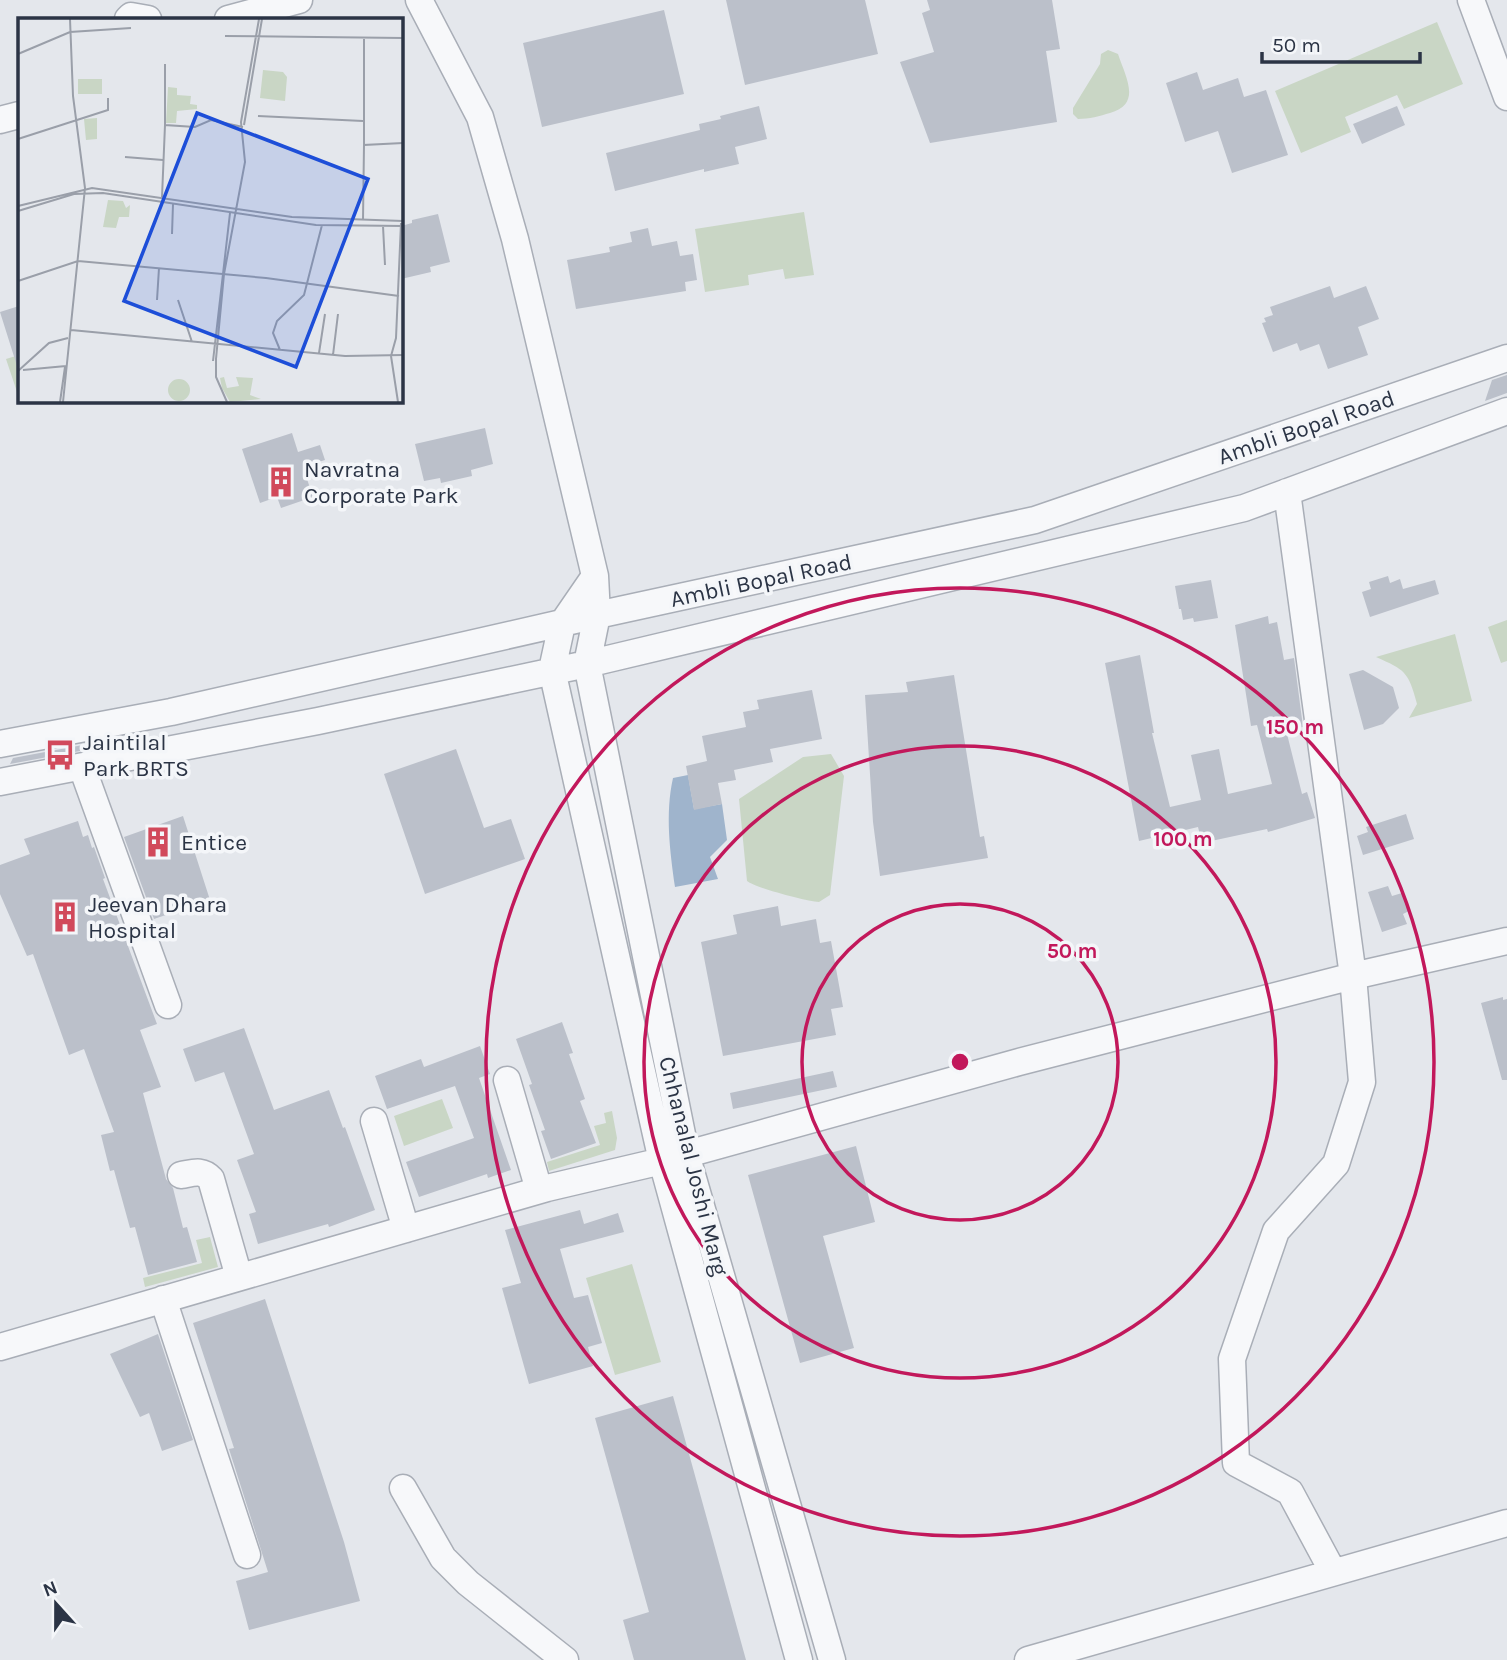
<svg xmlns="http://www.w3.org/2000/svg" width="1507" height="1660" viewBox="0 0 1507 1660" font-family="Karla,sans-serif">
<rect width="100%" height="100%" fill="#e4e7ec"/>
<!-- green -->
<path fill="#c9d6c5" d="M 1437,22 L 1463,84 L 1404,109 L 1397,95 L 1345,117 L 1351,132 L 1301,153 L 1275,91 Z
M 1108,50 L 1118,54 C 1126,78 1142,104 1110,113 C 1100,116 1089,119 1078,119 L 1073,114 L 1073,108 L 1100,64 L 1101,54 Z
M 804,212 L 814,275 L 785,279 L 783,269 L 748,275 L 749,285 L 705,292 L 695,229 Z
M 19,355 L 19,398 L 6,359 Z
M 1507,620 L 1507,661 L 1501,663 L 1488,627 Z
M 1455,634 L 1472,701 L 1409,718 L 1417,704 C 1408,671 1405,670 1376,657 Z
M 831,754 L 844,776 L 830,895 L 819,902 C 806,901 756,888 747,881 L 739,799 L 803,757 Z
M 442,1099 L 453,1128 L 404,1146 L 394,1116 Z
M 612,1111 L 617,1138 L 615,1150 L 549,1171 L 547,1162 L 600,1145 L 594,1126 L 606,1123 L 604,1113 Z
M 210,1237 L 218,1267 L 145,1287 L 143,1278 L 202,1263 L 196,1240 Z
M 632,1264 L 661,1362 L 615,1375 L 586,1278 Z"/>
<!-- water -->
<path fill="#9fb4cc" d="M 688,775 L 694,809 L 722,804 L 727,840 L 710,857 L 718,879 L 675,887 C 670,851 665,814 673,778 Z"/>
<!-- building -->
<path fill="#bbc0ca" d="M 726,0 L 865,0 L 878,54 L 745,85 Z
M 927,0 L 1052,0 L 1060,49 L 1046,51 L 1057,122 L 930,143 L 900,62 L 934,52 L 922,13 L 930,10 Z
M 664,10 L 684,94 L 542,127 L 523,43 Z
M 1197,72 L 1203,90 L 1238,78 L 1244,97 L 1266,90 L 1288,155 L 1232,173 L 1218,131 L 1185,142 L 1166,83 Z
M 759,106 L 767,139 L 735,147 L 739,164 L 704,172 L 704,169 L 615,191 L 606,153 L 700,130 L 699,124 L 721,119 L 720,116 Z
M 1397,106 L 1405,125 L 1362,144 L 1353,124 Z
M 438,214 L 450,262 L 430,267 L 431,272 L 401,279 L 401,226 L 412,223 L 412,220 Z
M 648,228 L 652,246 L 677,241 L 680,256 L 693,254 L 697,280 L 685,282 L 686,291 L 576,309 L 567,260 L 610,252 L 609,247 L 632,242 L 630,232 Z
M 1330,286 L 1334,298 L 1366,286 L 1379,319 L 1358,327 L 1368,355 L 1328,369 L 1319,344 L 1300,351 L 1297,343 L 1273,352 L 1262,323 L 1266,322 L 1264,318 L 1273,315 L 1270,307 Z
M 19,306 L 19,365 L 17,366 L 0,312 Z
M 1507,375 L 1507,393 L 1485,401 L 1492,380 Z
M 485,428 L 493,464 L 471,470 L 472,476 L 441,483 L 440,478 L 424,481 L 415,444 Z
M 292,433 L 298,452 L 320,445 L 325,460 L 303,467 L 313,497 L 281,508 L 277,497 L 260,503 L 242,449 Z
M 1388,576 L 1390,583 L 1400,579 L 1403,589 L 1435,580 L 1439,594 L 1370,617 L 1362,592 L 1371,589 L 1369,582 Z
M 1211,580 L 1218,618 L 1194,622 L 1193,618 L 1183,620 L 1181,609 L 1179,609 L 1175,586 Z
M 1268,616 L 1269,624 L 1277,622 L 1284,660 L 1294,658 L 1303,727 L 1286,730 L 1302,794 L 1307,792 L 1315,818 L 1268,832 L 1267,829 L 1202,843 L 1198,827 L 1139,841 L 1105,663 L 1140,655 L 1154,733 L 1152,733 L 1170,807 L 1201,800 L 1191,755 L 1219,749 L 1228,794 L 1272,784 L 1257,725 L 1251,726 L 1235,625 Z
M 1363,670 L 1393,687 L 1399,708 L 1383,724 L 1364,730 L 1349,674 Z
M 954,675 L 980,837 L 984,836 L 988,858 L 880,876 L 873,822 L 865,695 L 908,692 L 906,682 Z
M 812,690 L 822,739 L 770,749 L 773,762 L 734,770 L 736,780 L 718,783 L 722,804 L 694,810 L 686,766 L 707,761 L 702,736 L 746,727 L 743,712 L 759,709 L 757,700 Z
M 115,739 L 112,745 L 10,764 L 13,758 Z
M 456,749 L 484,828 L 511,819 L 525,859 L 425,894 L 384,774 Z
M 1406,814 L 1414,839 L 1363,855 L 1357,836 L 1368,832 L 1366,827 Z
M 183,816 L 210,900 L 154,919 L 124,837 Z
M 78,821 L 83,837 L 88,835 L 92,848 L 94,847 L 105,878 L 103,879 L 157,1024 L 140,1030 L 161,1087 L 143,1093 L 166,1179 L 173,1188 L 183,1228 L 187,1227 L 197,1262 L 148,1275 L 135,1227 L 130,1228 L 114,1170 L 110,1171 L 101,1135 L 114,1132 L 84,1049 L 69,1055 L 33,954 L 27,956 L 0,894 L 0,865 L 30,854 L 24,839 Z
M 1388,886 L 1392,896 L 1402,893 L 1409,911 L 1403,914 L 1407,924 L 1382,932 L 1368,892 Z
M 778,906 L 781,926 L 816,919 L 820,943 L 831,941 L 843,1007 L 831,1009 L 836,1035 L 723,1056 L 701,942 L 737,934 L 733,915 Z
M 1503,997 L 1503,1000 L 1507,999 L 1507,1080 L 1502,1080 L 1481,1003 Z
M 562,1022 L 573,1053 L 569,1054 L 585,1099 L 580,1101 L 596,1143 L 551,1159 L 541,1131 L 545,1130 L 529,1085 L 532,1084 L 516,1039 Z
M 244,1028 L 274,1110 L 329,1090 L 343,1128 L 345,1127 L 375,1210 L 329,1227 L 328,1224 L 258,1244 L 249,1214 L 256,1212 L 237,1160 L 254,1154 L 224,1072 L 195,1082 L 183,1049 Z
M 480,1046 L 490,1074 L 479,1078 L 511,1170 L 488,1178 L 487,1174 L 419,1197 L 406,1162 L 474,1138 L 455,1086 L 387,1109 L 375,1076 L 421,1059 L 424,1067 Z
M 833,1071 L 837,1087 L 733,1109 L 730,1093 Z
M 856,1146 L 875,1222 L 823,1236 L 854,1348 L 800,1363 L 748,1175 Z
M 580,1210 L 584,1224 L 618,1213 L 624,1232 L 560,1249 L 574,1298 L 588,1295 L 602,1343 L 588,1347 L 593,1366 L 529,1384 L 502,1288 L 521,1283 L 505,1230 Z
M 265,1299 L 344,1542 L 360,1601 L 249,1630 L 236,1581 L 268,1572 L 229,1449 L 234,1448 L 193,1323 Z
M 158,1334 L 193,1440 L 162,1451 L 149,1413 L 140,1417 L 110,1354 Z
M 673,1396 L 746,1660 L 634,1660 L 623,1620 L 649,1612 L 595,1418 Z"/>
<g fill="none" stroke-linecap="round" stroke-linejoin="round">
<!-- minor casing -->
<g stroke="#a9aeb7" stroke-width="29">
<path id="minor" d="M 419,0 L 480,117 L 515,239 L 595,576 L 597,615 L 587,664 L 686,1154 L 832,1660
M 1471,0 L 1507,97
M 128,19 L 131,16 L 148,19
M 228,19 L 299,0
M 0,120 L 19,115
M 1287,492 L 1353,976 L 1362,1082 L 1336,1164 L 1276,1231 L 1232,1359 L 1236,1463 L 1290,1492 L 1333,1572
M 595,576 L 562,624 L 552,670 L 662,1161 L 799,1660
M 0,744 L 171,712 L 597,615 L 1035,520 L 1507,358
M 82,767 L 168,1005
M 0,782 L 318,721 L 587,664 L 1244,508 L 1507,411
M 507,1080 L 539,1190
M 374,1121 L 406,1229
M 181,1175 C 193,1173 202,1169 211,1179 L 239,1277
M 163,1299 L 247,1555
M 0,1347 L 547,1188 L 662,1161 L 1019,1062 L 1353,976 L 1507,941
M 403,1488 L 443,1558 L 468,1583 L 565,1660
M 1028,1660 L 1507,1523"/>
</g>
<!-- minor -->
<use href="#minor" stroke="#f7f8fa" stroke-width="26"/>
</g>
<!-- distance rings -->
<g fill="none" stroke="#c2185b" stroke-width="3.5">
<circle cx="960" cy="1062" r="158"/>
<circle cx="960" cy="1062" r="316"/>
<circle cx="960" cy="1062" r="474"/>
</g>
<!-- icons -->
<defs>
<g id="building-bare" transform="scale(2.415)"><path d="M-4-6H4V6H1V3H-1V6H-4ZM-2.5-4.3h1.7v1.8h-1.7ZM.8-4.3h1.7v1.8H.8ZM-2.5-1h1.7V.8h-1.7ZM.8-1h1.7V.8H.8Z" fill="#d1495b" stroke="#f4f6f9" stroke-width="2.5" paint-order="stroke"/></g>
<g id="bus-bare" transform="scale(2.415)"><path d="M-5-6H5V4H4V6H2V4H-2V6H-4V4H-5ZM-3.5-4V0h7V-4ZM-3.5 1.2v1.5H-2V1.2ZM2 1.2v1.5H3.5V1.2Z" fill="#d1495b" stroke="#f4f6f9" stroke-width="2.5" paint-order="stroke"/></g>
</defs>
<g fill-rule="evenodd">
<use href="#building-bare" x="281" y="482"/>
<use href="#bus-bare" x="60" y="755"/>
<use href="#building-bare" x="158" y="842"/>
<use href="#building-bare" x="65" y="917"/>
</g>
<g text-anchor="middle" stroke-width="7" stroke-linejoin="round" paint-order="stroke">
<!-- street labels -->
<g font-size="23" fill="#2b3445" stroke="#f4f6f9">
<text transform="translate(1306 427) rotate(-19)" y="8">Ambli Bopal Road</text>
<text transform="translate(761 580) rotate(-12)" y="8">Ambli Bopal Road</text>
<text transform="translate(694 1166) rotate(76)" y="8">Chhanalal Joshi Marg</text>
</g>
<!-- poi labels -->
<g font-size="23" fill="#2b3445" stroke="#f4f6f9" text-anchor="start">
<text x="304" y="477">Navratna<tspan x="304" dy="26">Corporate Park</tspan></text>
<text x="83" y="750">Jaintilal<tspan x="83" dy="26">Park BRTS</tspan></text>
<text x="181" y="850">Entice</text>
<text x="88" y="912">Jeevan Dhara<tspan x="88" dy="26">Hospital</tspan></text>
</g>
</g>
<!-- overview -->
<g transform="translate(18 18)">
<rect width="385" height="385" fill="#e4e7ec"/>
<path d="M 245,52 L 265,54 L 269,59 L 267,83 L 242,80 ZM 60,61 L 84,61 L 84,76 L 60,76 ZM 150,69 L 159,70 L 159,77 L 173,78 L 172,86 L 179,87 L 179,91 L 159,93 L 158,105 L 148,105 ZM 79,100 L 79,121 L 68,122 L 66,101 ZM 90,182 L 105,183 L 108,190 L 112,187 L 111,199 L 101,199 L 98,210 L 85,209 ZM 206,359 L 209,370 L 221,368 L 218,359 L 235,360 L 232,377 L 243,381 L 212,384 L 204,370 L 202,360 ZM150 372a11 11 0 1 1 22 0a11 11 0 1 1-22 0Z" fill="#c9d6c5"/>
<path fill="none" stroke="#9a9fa9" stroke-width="2" d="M 207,18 L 385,20M 346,21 L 346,127M 0,36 L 52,14 L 113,10M 147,46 L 147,107 L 177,109 L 193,102 L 225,109M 240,98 L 345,103M 226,107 L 244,1M 0,121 L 90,92 L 90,80M 107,139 L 145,142M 144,179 L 147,107M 0,188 L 74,170 L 274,199 L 385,203M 0,193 L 56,176 L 85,175 L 298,207 L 385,208M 345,202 L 346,127 L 385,125M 365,208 L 367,247M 154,216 L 155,186M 0,263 L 60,243 L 248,260 L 381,278M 139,282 L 141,250M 160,282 L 174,324M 53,312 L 327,338 L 385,337M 262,332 L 255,315 L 259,303 L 286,277 L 304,207M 301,335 L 307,296M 315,337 L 320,296M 195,343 L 212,195M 5,352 L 48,348M 0,353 L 31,325 L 50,320M 42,384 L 47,349M 45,384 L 67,170 L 55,78 L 52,1M 209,384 L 198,359 L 198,341 L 206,256 L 227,144 L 223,104 L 241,1M 380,384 L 373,338 L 378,320 L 383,205"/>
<path fill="#1d4ed8" fill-opacity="0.15" stroke="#1d4ed8" stroke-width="3.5" d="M 179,95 L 350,161 L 278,349 L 106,283 Z"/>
<rect width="385" height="385" fill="none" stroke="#2b3445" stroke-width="3.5"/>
</g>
<circle cx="960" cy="1062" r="10" fill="#c2185b" stroke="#f4f6f9" stroke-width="3.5"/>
<g font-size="21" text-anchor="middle" font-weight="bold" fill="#c2185b" stroke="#f4f6f9" stroke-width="7" stroke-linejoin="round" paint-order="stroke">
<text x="1295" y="734">150 m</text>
<text x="1183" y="846">100 m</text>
<text x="1072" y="958">50 m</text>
</g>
<!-- north arrow -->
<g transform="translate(56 1604) rotate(339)" stroke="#f4f6f9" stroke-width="5" paint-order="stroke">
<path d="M0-5L12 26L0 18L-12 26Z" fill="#2b3445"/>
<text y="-10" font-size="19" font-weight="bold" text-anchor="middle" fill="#2b3445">N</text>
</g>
<!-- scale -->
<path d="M1262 52v10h158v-10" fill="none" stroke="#2b3445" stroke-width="3.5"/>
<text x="1272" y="52" font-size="21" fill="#2b3445" stroke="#f4f6f9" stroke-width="5" paint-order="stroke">50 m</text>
</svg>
